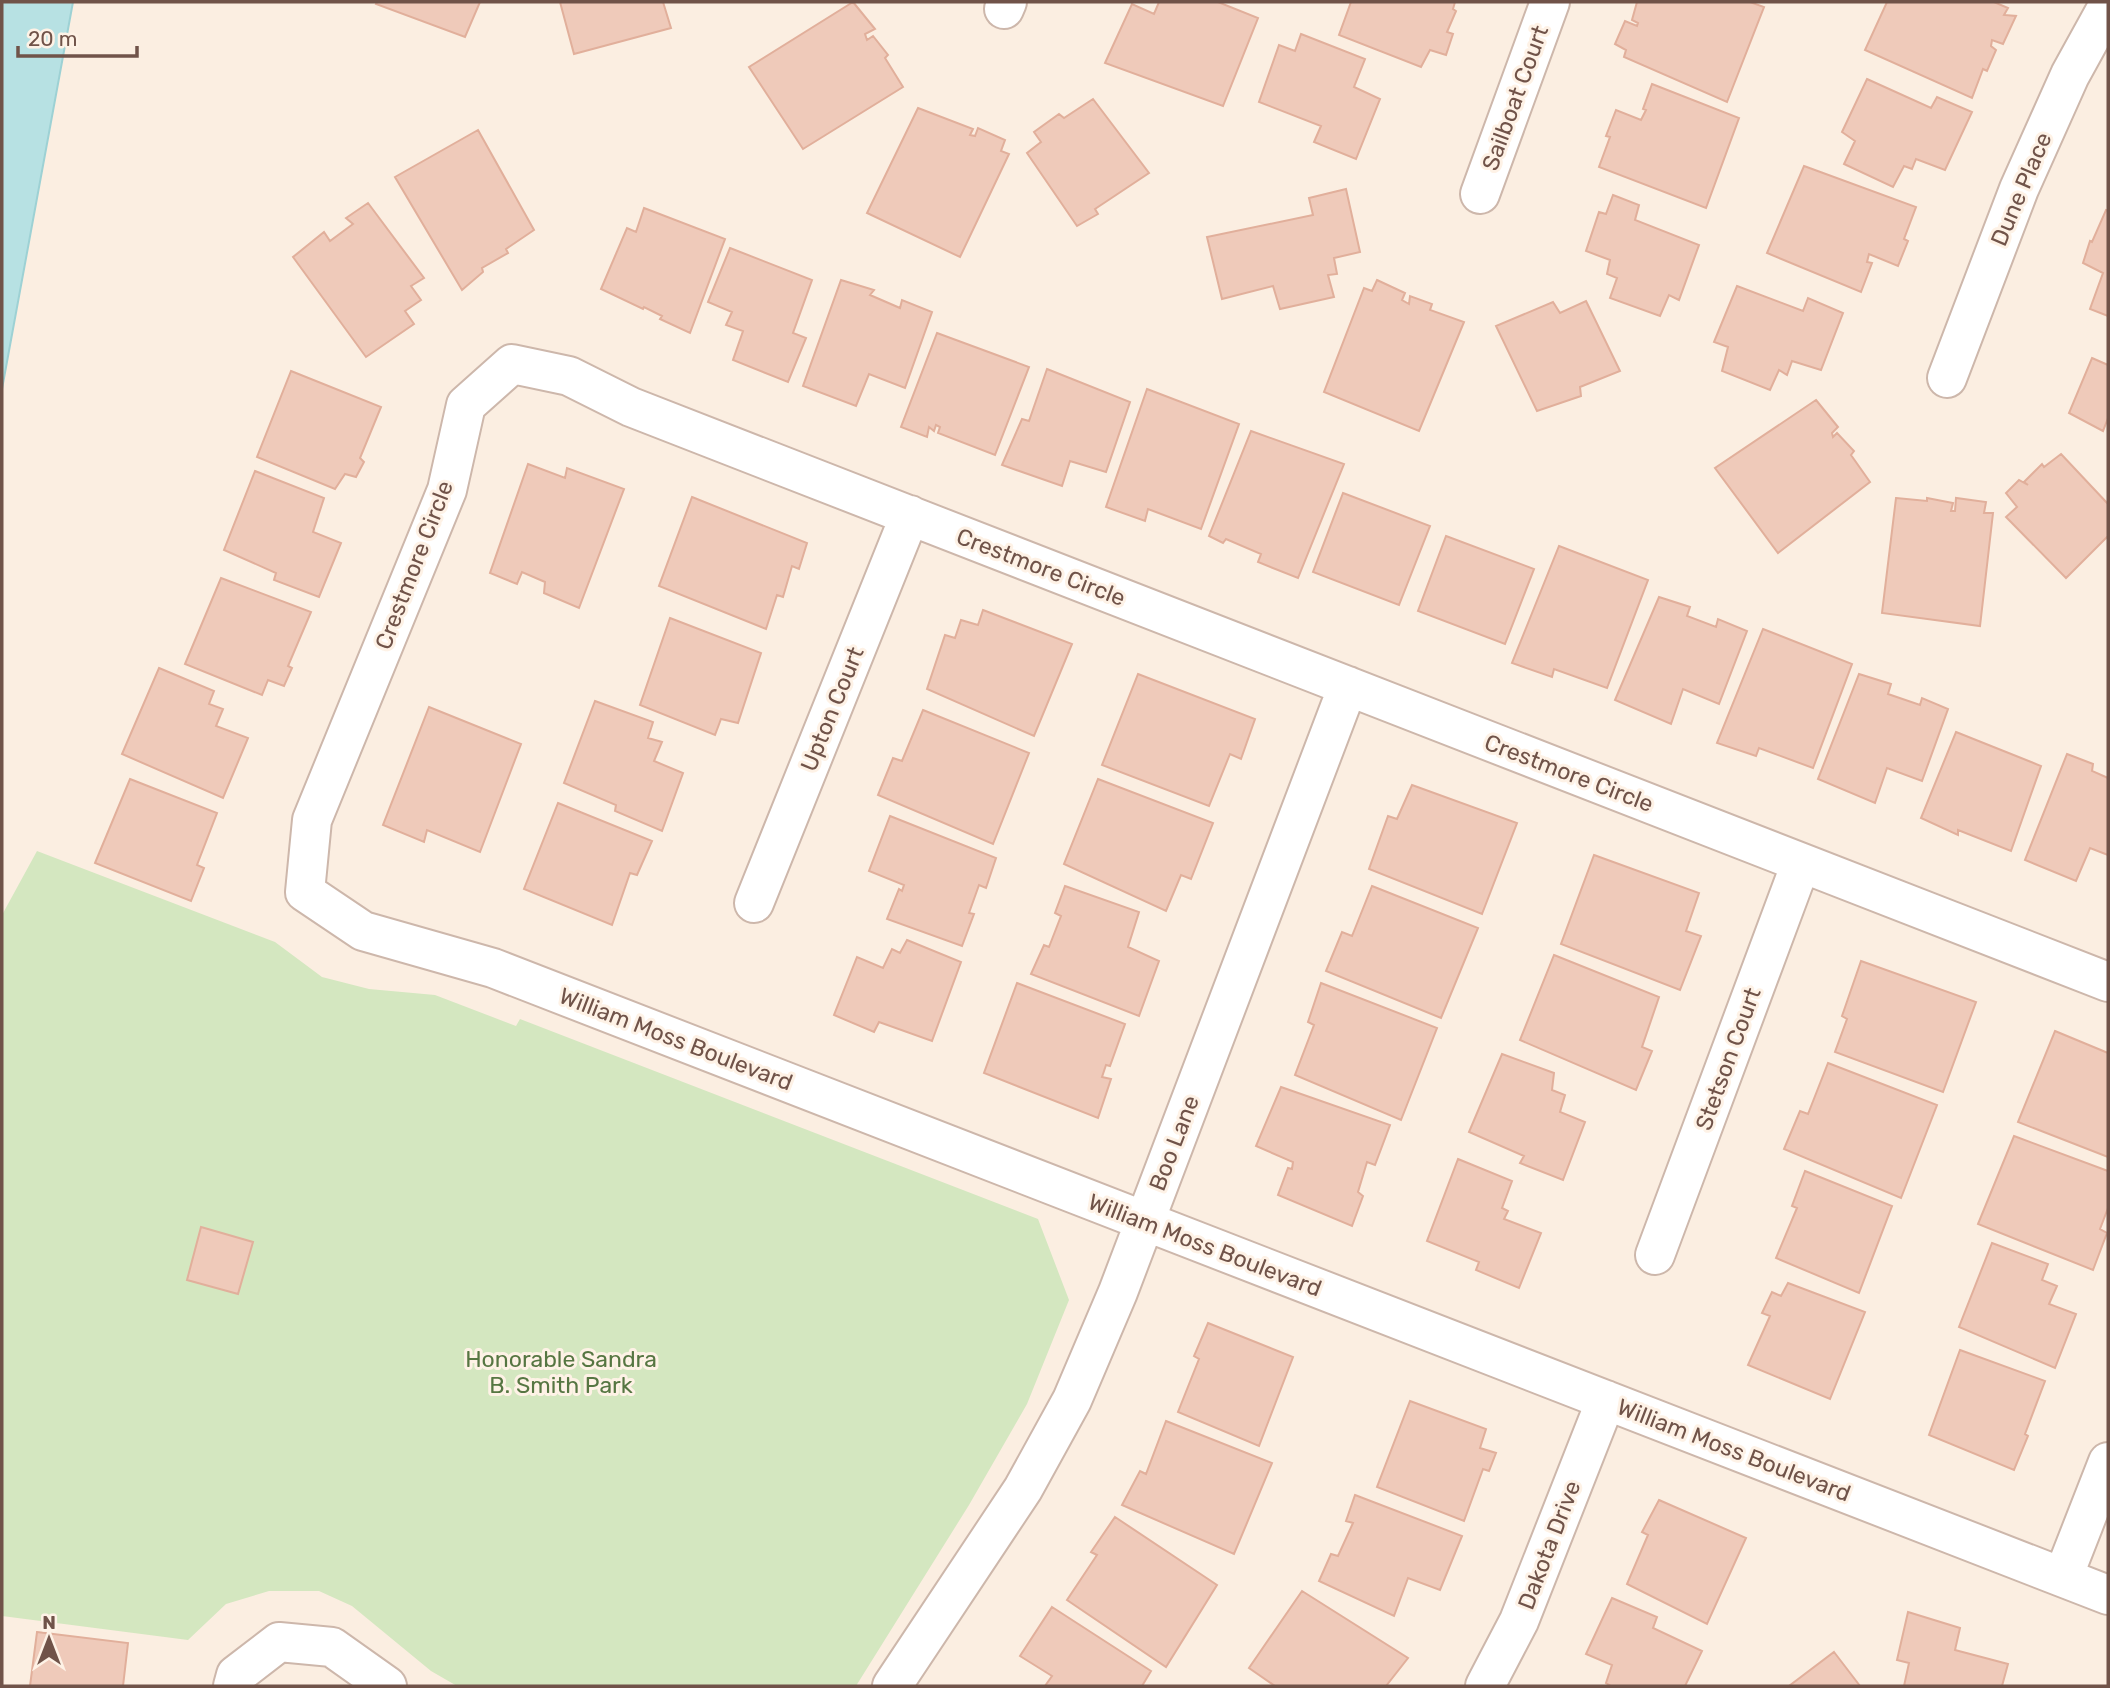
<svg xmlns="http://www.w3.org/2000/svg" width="2110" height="1688" viewBox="0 0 2110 1688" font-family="Rubik,sans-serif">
<rect width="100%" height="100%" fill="#fbeee1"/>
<!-- green -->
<path fill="#d4e7c0" d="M 37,851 L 275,942 L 322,977 L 369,989 L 435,995 L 516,1026 L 520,1019 L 1038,1219 L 1069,1300 L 1027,1404 L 969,1505 L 856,1686 L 457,1686 L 431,1671 L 352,1606 L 319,1591 L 269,1591 L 226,1604 L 188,1640 L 2,1616 L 2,915 Z"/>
<!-- water -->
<path fill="#b7e1e3" stroke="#9dd1d4" stroke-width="2" d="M 2,2 L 73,2 L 2,389 Z"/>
<!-- building -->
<path fill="#efcaba" stroke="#e1af9b" stroke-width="2" d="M 377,2 L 480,2 L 465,37 L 376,4 Z
M 560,2 L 663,2 L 671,28 L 574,54 Z
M 853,2 L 875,29 L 865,34 L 867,40 L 873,36 L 888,55 L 885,58 L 903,87 L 803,149 L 749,67 Z
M 1159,2 L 1218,2 L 1258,18 L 1223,106 L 1105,63 L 1132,4 L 1154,14 Z
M 1351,2 L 1455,2 L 1453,9 L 1456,11 L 1447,32 L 1453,34 L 1446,55 L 1430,50 L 1421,67 L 1339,35 Z
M 1637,2 L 1750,2 L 1764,7 L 1727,102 L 1624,57 L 1626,50 L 1615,44 L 1625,21 L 1637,26 L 1638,23 L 1632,20 Z
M 1887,2 L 1994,2 L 2008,8 L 2004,15 L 2016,16 L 2003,44 L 1992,40 L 1991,46 L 1996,50 L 1987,71 L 1983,69 L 1972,98 L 1865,50 Z
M 1301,34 L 1365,59 L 1354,87 L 1380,99 L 1356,159 L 1314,142 L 1321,126 L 1259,102 L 1279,45 L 1295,51 Z
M 1867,79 L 1931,108 L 1937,97 L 1972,112 L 1945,170 L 1916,159 L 1912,169 L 1904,166 L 1893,187 L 1844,164 L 1855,141 L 1842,132 Z
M 1652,84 L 1739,118 L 1706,208 L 1599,167 L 1610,137 L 1606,136 L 1616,110 L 1641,120 L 1646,110 L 1643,109 Z
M 1093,99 L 1149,173 L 1095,209 L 1098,214 L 1077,226 L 1027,153 L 1041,142 L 1034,132 L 1059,114 L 1064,118 Z
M 918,108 L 973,129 L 970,135 L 975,136 L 978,128 L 1005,140 L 1001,151 L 1009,154 L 960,257 L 867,213 Z
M 478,130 L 534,230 L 506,249 L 508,253 L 482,268 L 483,272 L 462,290 L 395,177 Z
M 1804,166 L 1916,207 L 1904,239 L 1908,241 L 1898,266 L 1869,254 L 1867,262 L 1872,263 L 1861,292 L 1767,253 Z
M 1346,189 L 1360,252 L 1334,258 L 1337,274 L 1328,275 L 1334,297 L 1280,309 L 1273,286 L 1222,299 L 1207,237 L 1313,215 L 1309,198 Z
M 1613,195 L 1639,205 L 1635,220 L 1699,245 L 1679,300 L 1669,295 L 1660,316 L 1610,298 L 1617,278 L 1607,274 L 1610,260 L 1586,251 L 1599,212 L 1606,214 Z
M 368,203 L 424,278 L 411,286 L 421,300 L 405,311 L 414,324 L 366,357 L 293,257 L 324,232 L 330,241 L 353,224 L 346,218 Z
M 644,208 L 725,239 L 690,333 L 660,319 L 662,316 L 644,307 L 643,309 L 601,289 L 627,228 L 636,232 Z
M 2106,210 L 2108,211 L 2108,316 L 2090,309 L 2103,273 L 2083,263 L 2090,241 L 2092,242 Z
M 730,248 L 812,280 L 793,333 L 806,338 L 788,382 L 733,360 L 743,331 L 726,325 L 732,312 L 708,302 Z
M 841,280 L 874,290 L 870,295 L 900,308 L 902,300 L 932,312 L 905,388 L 869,374 L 856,406 L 803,386 Z
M 1377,280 L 1405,293 L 1402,300 L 1409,304 L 1410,296 L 1432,304 L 1430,310 L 1464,322 L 1419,431 L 1324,392 L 1364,288 L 1372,291 Z
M 1737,286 L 1803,311 L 1808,298 L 1843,313 L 1821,370 L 1792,361 L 1787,375 L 1779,370 L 1770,390 L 1722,371 L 1728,347 L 1714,342 Z
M 1586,301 L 1620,371 L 1580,387 L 1581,396 L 1537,411 L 1496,326 L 1553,302 L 1560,313 Z
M 937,333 L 1029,367 L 995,455 L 938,433 L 940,427 L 936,425 L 934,431 L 929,427 L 927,437 L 901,427 Z
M 2092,358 L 2108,365 L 2108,418 L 2103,431 L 2069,413 Z
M 1047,369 L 1130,402 L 1106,472 L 1070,461 L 1062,486 L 1002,465 L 1022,419 L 1029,421 Z
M 291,371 L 381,407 L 360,458 L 364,462 L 356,477 L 345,474 L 335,489 L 257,457 Z
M 1147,389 L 1239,424 L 1201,529 L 1148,509 L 1145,521 L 1106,507 Z
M 1816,400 L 1838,427 L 1832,433 L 1833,437 L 1837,433 L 1854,451 L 1851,455 L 1870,482 L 1778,553 L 1715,468 Z
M 1251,431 L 1344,464 L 1298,578 L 1258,562 L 1261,554 L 1226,539 L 1223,543 L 1209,536 Z
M 2061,454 L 2108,504 L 2108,536 L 2066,578 L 2006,517 L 2017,507 L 2006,493 L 2019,480 L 2028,485 L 2024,482 L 2042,464 L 2044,467 Z
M 528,464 L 565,478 L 567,468 L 624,489 L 579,608 L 544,593 L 545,582 L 522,572 L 517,584 L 490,573 Z
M 255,471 L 324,498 L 313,532 L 341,543 L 319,597 L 274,580 L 276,573 L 224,550 Z
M 1343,493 L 1430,526 L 1399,605 L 1313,572 Z
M 692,497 L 807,543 L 799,569 L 792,566 L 783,597 L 777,595 L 766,629 L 659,586 Z
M 1896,498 L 1927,501 L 1927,498 L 1953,503 L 1951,511 L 1955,511 L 1956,498 L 1986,502 L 1984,513 L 1993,513 L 1980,626 L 1882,613 Z
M 1446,536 L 1534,569 L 1505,644 L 1418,611 Z
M 1559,546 L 1648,580 L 1607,688 L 1554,669 L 1552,677 L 1512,663 Z
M 221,578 L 311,612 L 288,666 L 292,668 L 284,686 L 268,680 L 262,695 L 185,664 Z
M 1659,597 L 1690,607 L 1687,616 L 1716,627 L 1718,619 L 1747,631 L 1719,704 L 1683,689 L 1671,724 L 1615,700 Z
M 983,610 L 1072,644 L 1034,736 L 927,689 L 945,635 L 955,638 L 961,620 L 978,625 Z
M 670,618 L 761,653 L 738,723 L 721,719 L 715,735 L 640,705 Z
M 1763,629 L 1852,664 L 1813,768 L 1759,748 L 1756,756 L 1717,743 Z
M 159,668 L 214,691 L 209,704 L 223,709 L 216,726 L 248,738 L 223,798 L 122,754 Z
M 1138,674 L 1255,719 L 1241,759 L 1230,754 L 1209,806 L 1102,765 Z
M 1859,674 L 1891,684 L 1888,694 L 1920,705 L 1922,698 L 1948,709 L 1922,781 L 1887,768 L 1875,803 L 1818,779 Z
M 595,701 L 653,722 L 648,738 L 662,742 L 654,761 L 683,773 L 662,831 L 615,811 L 616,805 L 564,783 Z
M 429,707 L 521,744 L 480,852 L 427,830 L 424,842 L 383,825 Z
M 923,710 L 1029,753 L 993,844 L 878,795 L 893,758 L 902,761 Z
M 1956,732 L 2041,766 L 2011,851 L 1958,830 L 1958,835 L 1921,818 Z
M 2067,754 L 2093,764 L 2092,771 L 2108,778 L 2108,855 L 2090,848 L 2076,881 L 2025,860 Z
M 130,779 L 217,813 L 197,865 L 204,868 L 191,901 L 95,863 Z
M 1098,779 L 1213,823 L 1191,879 L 1181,875 L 1166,911 L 1064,864 Z
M 1412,785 L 1517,823 L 1482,914 L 1369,869 L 1388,816 L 1397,819 Z
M 558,803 L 652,841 L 637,875 L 630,873 L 612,925 L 524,889 Z
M 890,816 L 996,858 L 986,888 L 979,885 L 969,913 L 974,914 L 962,946 L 887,919 L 899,889 L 902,891 L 904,885 L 869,871 Z
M 1594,855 L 1699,893 L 1686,931 L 1701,936 L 1680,990 L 1561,944 Z
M 1065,886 L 1139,912 L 1128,947 L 1159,961 L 1139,1016 L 1031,974 L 1044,945 L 1049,947 L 1061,916 L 1055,913 Z
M 1372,886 L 1478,928 L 1441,1018 L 1326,971 L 1342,932 L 1352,936 Z
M 907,940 L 961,962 L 932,1041 L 879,1022 L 874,1032 L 834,1015 L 857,957 L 883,968 L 892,949 L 900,953 Z
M 1554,955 L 1659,997 L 1642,1047 L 1652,1051 L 1636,1090 L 1520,1040 Z
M 1861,961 L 1976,1002 L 1943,1092 L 1835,1052 L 1847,1019 L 1842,1016 Z
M 1017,983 L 1125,1024 L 1110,1066 L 1106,1065 L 1102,1077 L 1111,1079 L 1098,1118 L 984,1073 Z
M 1321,983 L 1437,1028 L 1401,1120 L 1295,1075 L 1314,1025 L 1308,1022 Z
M 2055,1031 L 2108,1053 L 2108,1157 L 2018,1122 Z
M 1502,1054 L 1554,1073 L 1552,1090 L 1565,1095 L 1560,1112 L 1585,1122 L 1563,1180 L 1520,1163 L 1524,1156 L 1469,1132 Z
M 1828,1063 L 1937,1105 L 1901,1198 L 1784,1149 L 1800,1111 L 1808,1114 Z
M 1281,1087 L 1390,1125 L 1375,1165 L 1367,1162 L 1358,1192 L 1363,1196 L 1352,1226 L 1278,1195 L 1288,1168 L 1292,1169 L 1293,1162 L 1256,1146 Z
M 2014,1136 L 2108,1171 L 2108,1208 L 2100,1229 L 2107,1233 L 2093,1270 L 1978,1224 Z
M 1458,1159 L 1512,1181 L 1502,1208 L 1508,1211 L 1504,1219 L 1541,1233 L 1519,1288 L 1476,1270 L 1479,1262 L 1427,1241 Z
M 1805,1171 L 1892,1206 L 1859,1293 L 1776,1258 L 1797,1208 L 1792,1206 Z
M 201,1227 L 253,1242 L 238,1294 L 187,1280 Z
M 1992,1243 L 2048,1264 L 2042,1280 L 2057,1286 L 2049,1304 L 2076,1314 L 2055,1368 L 1959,1327 Z
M 1788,1283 L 1865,1312 L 1830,1399 L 1748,1365 L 1770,1316 L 1762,1313 L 1772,1292 L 1781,1296 Z
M 1208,1323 L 1293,1357 L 1259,1446 L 1178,1412 L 1199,1359 L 1194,1356 Z
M 1960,1350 L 2045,1381 L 2025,1434 L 2028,1436 L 2014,1470 L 1929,1435 Z
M 1410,1401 L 1486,1429 L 1480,1448 L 1496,1453 L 1489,1471 L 1483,1469 L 1464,1521 L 1377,1487 Z
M 1166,1421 L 1272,1463 L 1234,1554 L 1122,1505 L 1140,1471 L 1146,1474 Z
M 1355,1495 L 1462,1536 L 1440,1590 L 1408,1578 L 1394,1616 L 1319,1581 L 1331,1554 L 1338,1556 L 1353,1523 L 1346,1521 Z
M 1659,1500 L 1746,1538 L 1707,1624 L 1627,1584 L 1648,1535 L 1642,1532 Z
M 1115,1517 L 1217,1585 L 1166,1667 L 1067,1600 L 1097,1555 L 1091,1552 Z
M 1302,1591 L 1408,1658 L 1386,1686 L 1275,1686 L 1249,1668 Z
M 1612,1598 L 1657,1617 L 1653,1628 L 1702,1651 L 1685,1686 L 1611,1686 L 1606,1683 L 1612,1665 L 1586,1654 Z
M 1052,1607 L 1151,1671 L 1142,1686 L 1045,1686 L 1052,1676 L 1020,1656 Z
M 1908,1612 L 1960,1628 L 1955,1650 L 2008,1664 L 2002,1686 L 1904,1686 L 1909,1663 L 1897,1660 Z
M 37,1632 L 128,1643 L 123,1686 L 30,1686 Z
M 1834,1652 L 1860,1686 L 1789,1686 Z"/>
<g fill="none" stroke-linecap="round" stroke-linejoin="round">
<!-- minor casing -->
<g stroke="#cdb7ab" stroke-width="42">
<path id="minor" d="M 1004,9 L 1007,2
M 1480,194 L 1550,2
M 1947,378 L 2019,189 L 2070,75 L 2108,6
M 754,903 L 910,515
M 2108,982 L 631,407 L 569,376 L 512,364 L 466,405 L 447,490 L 312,820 L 305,892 L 363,931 L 493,968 L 2108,1595
M 1655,1255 L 1801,863
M 2063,1577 L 2108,1462
M 233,1686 L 236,1675 L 279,1642 L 332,1647 L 387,1686
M 892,1686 L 1023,1489 L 1072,1400 L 1118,1292 L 1348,686
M 1485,1686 L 1519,1621 L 1606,1400"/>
</g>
<!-- minor -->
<use href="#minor" stroke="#fff" stroke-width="38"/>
</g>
<g text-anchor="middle" stroke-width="6" stroke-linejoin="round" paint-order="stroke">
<!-- street labels -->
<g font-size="23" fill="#705349" stroke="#fef2e6">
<text transform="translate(1515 98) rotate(-70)" y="8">Sailboat Court</text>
<text transform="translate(2021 189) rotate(-67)" y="8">Dune Place</text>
<text transform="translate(414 565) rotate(-69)" y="8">Crestmore Circle</text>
<text transform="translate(1041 567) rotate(21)" y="8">Crestmore Circle</text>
<text transform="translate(832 709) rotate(-68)" y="8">Upton Court</text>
<text transform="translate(1569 773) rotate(21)" y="8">Crestmore Circle</text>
<text transform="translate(676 1039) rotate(21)" y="8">William Moss Boulevard</text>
<text transform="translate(1728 1059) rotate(-70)" y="8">Stetson Court</text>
<text transform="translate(1174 1143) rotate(-69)" y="8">Boo Lane</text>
<text transform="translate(1205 1245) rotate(21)" y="8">William Moss Boulevard</text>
<text transform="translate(1734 1450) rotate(21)" y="8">William Moss Boulevard</text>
<text transform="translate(1549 1545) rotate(-69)" y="8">Dakota Drive</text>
</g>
<!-- park labels -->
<g font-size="23" fill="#567642" stroke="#fef2e6">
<text x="561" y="1367">Honorable Sandra<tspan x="561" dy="26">B. Smith Park</tspan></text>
</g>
</g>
<!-- border -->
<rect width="2110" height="1688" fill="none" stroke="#705349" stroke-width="7"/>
<!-- north arrow -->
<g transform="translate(49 1639)" stroke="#fef2e6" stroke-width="5" paint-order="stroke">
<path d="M0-5L12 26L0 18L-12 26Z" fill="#705349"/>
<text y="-10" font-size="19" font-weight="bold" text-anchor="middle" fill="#705349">N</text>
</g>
<!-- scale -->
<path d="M18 46v10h119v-10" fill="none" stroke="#705349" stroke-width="3.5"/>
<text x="28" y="46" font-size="21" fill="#705349" stroke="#fef2e6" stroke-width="5" paint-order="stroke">20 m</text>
</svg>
